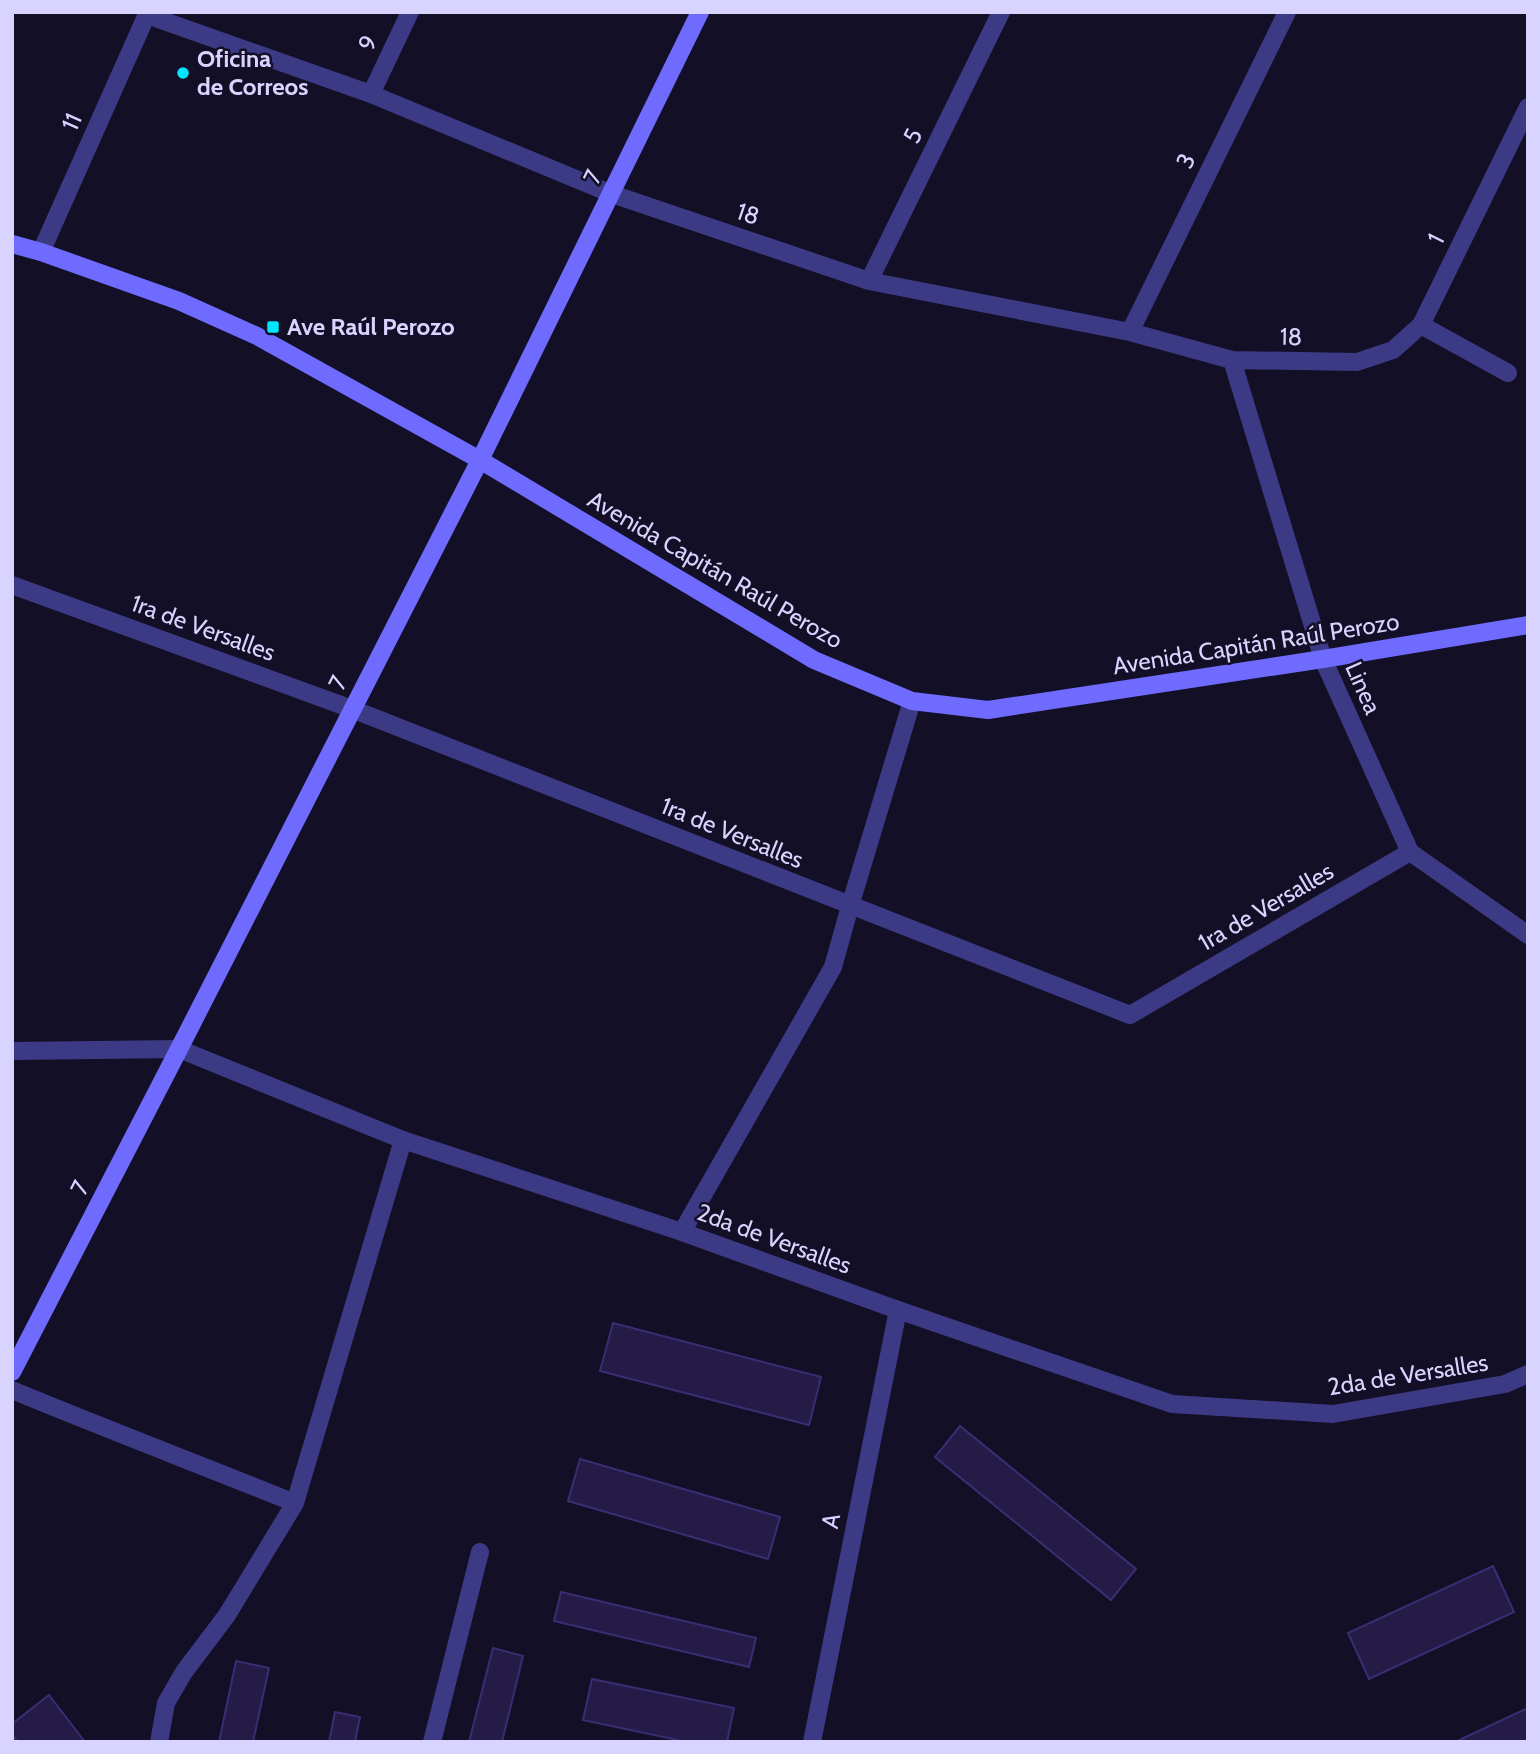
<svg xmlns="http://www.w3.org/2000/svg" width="1540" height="1754" viewBox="0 0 1540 1754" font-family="Cabin,sans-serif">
<rect width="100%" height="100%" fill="#130f26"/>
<!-- building -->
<path fill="#241b47" stroke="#3b2d73" stroke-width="2" d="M 613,1323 L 821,1377 L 809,1425 L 600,1371 Z
M 960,1426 L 1136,1569 L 1111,1600 L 935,1457 Z
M 580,1459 L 780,1517 L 768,1559 L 568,1501 Z
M 1493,1566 L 1514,1612 L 1369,1679 L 1348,1633 Z
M 561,1592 L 756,1638 L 749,1667 L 554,1621 Z
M 493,1648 L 523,1656 L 502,1742 L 469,1742 Z
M 236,1661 L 269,1668 L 253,1742 L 219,1742 Z
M 592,1679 L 734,1708 L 727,1742 L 687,1742 L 583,1720 Z
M 49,1695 L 85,1742 L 18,1742 L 12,1734 L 12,1724 Z
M 1528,1708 L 1528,1742 L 1455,1742 Z
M 335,1712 L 360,1717 L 355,1742 L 329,1742 Z"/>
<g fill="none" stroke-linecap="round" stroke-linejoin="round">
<!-- service -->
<path stroke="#3d3a85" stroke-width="18" d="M 1421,325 L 1508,373
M 12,1390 C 106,1429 201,1465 295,1503
M 159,1742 L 166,1703 L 184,1672 L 227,1615 L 295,1503 L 403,1140"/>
<!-- minor -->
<path stroke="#3d3a85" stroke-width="18" d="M 147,15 L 371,94 L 612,194 L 869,281 L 1130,332 L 1232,360 L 1357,362 L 1393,350 L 1421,325 L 1528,107
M 371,94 L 410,12
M 41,252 L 148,12
M 869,281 L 1001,12
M 1130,332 L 1287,12
M 1232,360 L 1323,659 L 1410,852 L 1528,935
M 12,585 L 352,709 L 1130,1015 L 1410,852
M 12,1051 L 179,1049 L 403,1140 L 682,1232
M 432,1742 L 480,1552
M 812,1742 L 898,1310"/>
<!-- tertiary -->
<path stroke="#3d3a85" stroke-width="18" d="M 912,701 L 850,906 L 833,967 L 682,1232 L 898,1310 L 1172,1404 L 1333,1414 L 1505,1384 L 1528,1374"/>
<!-- secondary -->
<path stroke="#6f6bff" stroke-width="18" d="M 12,244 L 41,252 L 179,301 L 257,336 L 480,460 L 814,660 L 912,701 L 988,710 L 1323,659 L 1528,625
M 12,1372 L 179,1049 L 480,460 L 700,12"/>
</g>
<!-- markers -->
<g fill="#00e5ff" stroke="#130f26" stroke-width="2.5">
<circle cx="183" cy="73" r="7"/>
<rect x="266" y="320" width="14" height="14" rx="3.5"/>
</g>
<g text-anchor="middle" stroke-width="5" stroke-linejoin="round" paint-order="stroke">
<!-- street labels -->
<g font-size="24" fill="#d9d4ff" stroke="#130f26">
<text transform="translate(368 43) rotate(-64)" y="8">9</text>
<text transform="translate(72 122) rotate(-66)" y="8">11</text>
<text transform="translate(913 136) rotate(-64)" y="8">5</text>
<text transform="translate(1186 161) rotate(-64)" y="8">3</text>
<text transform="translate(593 177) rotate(-64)" y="8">7</text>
<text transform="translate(748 214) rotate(19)" y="8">18</text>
<text transform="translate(1436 239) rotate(-64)" y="8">1</text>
<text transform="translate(1291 337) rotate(1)" y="8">18</text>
<text transform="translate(715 570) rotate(30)" y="8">Avenida Capitán Raúl Perozo</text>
<text transform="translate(203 628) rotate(20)" y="8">1ra de Versalles</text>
<text transform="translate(1256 644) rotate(-9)" y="8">Avenida Capitán Raúl Perozo</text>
<text transform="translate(338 683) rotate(-63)" y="8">7</text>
<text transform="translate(1363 688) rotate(66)" y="8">Linea</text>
<text transform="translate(732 833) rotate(22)" y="8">1ra de Versalles</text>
<text transform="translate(1266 907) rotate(-30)" y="8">1ra de Versalles</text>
<text transform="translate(80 1188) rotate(-63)" y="8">7</text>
<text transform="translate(774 1239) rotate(20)" y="8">2da de Versalles</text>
<text transform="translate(1408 1375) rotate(-9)" y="8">2da de Versalles</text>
<text transform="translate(831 1521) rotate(-79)" y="8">A</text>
</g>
<!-- poi labels -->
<g font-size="24" font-weight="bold" fill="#d9d4ff" stroke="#130f26" text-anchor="start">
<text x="197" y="67">Oficina<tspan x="197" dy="28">de Correos</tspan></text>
<text x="287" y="335">Ave Raúl Perozo</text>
</g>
</g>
<!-- border -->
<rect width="1540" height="1754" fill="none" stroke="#d9d4ff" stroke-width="28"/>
</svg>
